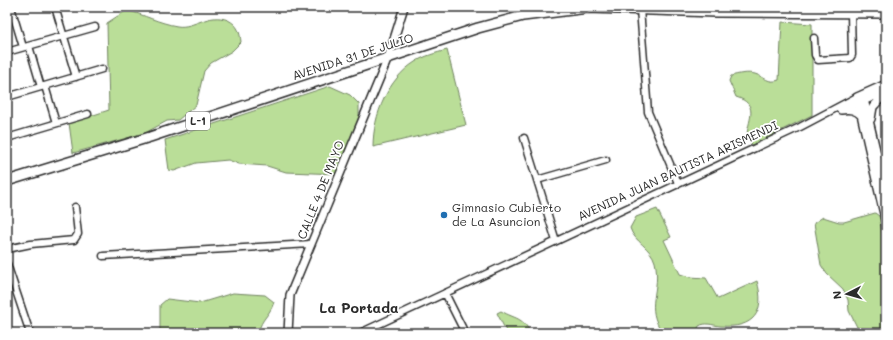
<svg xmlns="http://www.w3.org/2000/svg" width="893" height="340" viewBox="0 0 893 340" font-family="Mali,sans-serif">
<rect width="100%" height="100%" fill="#fff"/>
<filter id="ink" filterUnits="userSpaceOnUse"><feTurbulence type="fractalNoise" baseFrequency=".025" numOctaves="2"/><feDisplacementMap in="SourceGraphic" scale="8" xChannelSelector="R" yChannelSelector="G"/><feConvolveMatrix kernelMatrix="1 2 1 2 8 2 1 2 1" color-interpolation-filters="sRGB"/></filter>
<g filter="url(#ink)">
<!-- green -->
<path fill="#bade98" stroke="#728462" d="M 127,10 C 144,15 159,23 177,26 C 194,29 208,12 228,20 C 238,25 240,32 241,42 L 232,51 L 211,63 L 204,71 L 196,105 L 178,120 L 167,121 L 145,133 L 73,153 L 69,123 L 109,110 L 107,23 Z
M 782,22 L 812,24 L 812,115 L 752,145 L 747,134 C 749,118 759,104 736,97 L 729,81 L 731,76 C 738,74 748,72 755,74 C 765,77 768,84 779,80 Z
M 447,50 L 466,125 L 373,147 C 373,115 388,79 415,62 C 424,56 436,53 447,50 Z
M 330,86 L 350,95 L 359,104 L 359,121 L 339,174 L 286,172 L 267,166 L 239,164 L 228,160 L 196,163 L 174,171 L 169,170 L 165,140 Z
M 657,209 L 671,237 L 664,240 L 680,274 L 690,277 L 706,278 L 718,299 L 757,281 C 766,312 754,329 720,326 C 712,325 706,322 699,326 L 696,333 L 663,333 C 643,306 662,291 655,262 C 651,247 634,242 630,228 L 636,217 Z
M 875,213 L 879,216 L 886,253 L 886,333 L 860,333 L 849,311 L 848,300 L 843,289 L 827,274 L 821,265 L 814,223 L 823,217 L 839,222 L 844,222 Z
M 233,293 L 265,295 L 274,302 C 269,317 262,317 258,333 L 160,333 L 160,305 L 167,299 L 200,303 Z
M 501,311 C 517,320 521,316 531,333 L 507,333 L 497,313 Z"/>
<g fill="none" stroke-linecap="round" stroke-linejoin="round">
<!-- minor casing -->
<g stroke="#2b2b2b" stroke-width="9">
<path id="minor" d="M 11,7 L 23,47
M 55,7 L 76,77
M 640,9 L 648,112 L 678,183
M 814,38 L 815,55 L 818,60 L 850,58 L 852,55 L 851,13
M 29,46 L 41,87
M 7,52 L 95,27
M 45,86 L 56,123
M 7,97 L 102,69
M 842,109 L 859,103
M 7,138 L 88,114
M 524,138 L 556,241
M 537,180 L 606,160
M 7,249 L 31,244 L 74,240 L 78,234 L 75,207
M 103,256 L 311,244
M 7,264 L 30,333
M 445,293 L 465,333
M 360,333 L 800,127 L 857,97"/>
</g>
<!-- tertiary casing -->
<g stroke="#2b2b2b" stroke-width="10">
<path id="tertiary" d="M 886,84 L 857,97 L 886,223
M 863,95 L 886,192
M 861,102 L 886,91
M 841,110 C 850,109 855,109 862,116
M 871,119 L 873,107 L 886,93
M 288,333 L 290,295 L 388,58 L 404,7"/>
</g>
<!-- primary casing -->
<g stroke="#2b2b2b" stroke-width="12">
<path id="primary" d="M 7,181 L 150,137 L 478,28 L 523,16 L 588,8 L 716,12 L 886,13"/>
</g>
<!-- minor -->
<use href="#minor" stroke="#fff" stroke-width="6"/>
<!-- tertiary -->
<use href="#tertiary" stroke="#fff" stroke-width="7"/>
<!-- primary -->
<use href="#primary" stroke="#fff" stroke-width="9"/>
</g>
</g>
<!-- markers -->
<circle fill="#1f6fb2" stroke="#fff" stroke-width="1.5" cx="444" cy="215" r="4"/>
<g text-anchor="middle" stroke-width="3.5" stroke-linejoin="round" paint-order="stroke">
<!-- shield labels -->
<rect fill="#fff" stroke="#6b6b6b" stroke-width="1" x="186" y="112" width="24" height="18" rx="3"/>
<g font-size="11" font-weight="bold" fill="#2b2b2b">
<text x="198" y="125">L-1</text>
</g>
<!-- street labels -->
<g font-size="12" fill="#2b2b2b" stroke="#fff">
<text transform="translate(353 57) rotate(-18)" y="4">AVENIDA 31 DE JULIO</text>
<text transform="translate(678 171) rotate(-25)" y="4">AVENIDA JUAN BAUTISTA ARISMENDI</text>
<text transform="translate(321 190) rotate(-68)" y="4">CALLE 4 DE MAYO</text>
</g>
<!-- poi labels -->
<g font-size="12" fill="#2b2b2b" stroke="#fff" text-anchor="start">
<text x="452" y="212">Gimnasio Cubierto<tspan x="452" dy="14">de La Asuncion</tspan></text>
</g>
<!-- quarter labels -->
<g font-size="14" font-weight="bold" fill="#2b2b2b" stroke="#fff">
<text x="359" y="313">La Portada</text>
</g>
</g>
<!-- margin -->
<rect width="893" height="340" fill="none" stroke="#fff" stroke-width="24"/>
<rect x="12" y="12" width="869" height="316" fill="none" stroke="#2b2b2b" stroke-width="1.5" filter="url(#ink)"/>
<!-- north arrow -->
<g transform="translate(847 294) rotate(264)" stroke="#ffffff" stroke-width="3" paint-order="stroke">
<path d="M0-3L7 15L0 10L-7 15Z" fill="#2b2b2b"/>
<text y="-6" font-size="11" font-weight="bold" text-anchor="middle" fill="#2b2b2b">N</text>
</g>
</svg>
